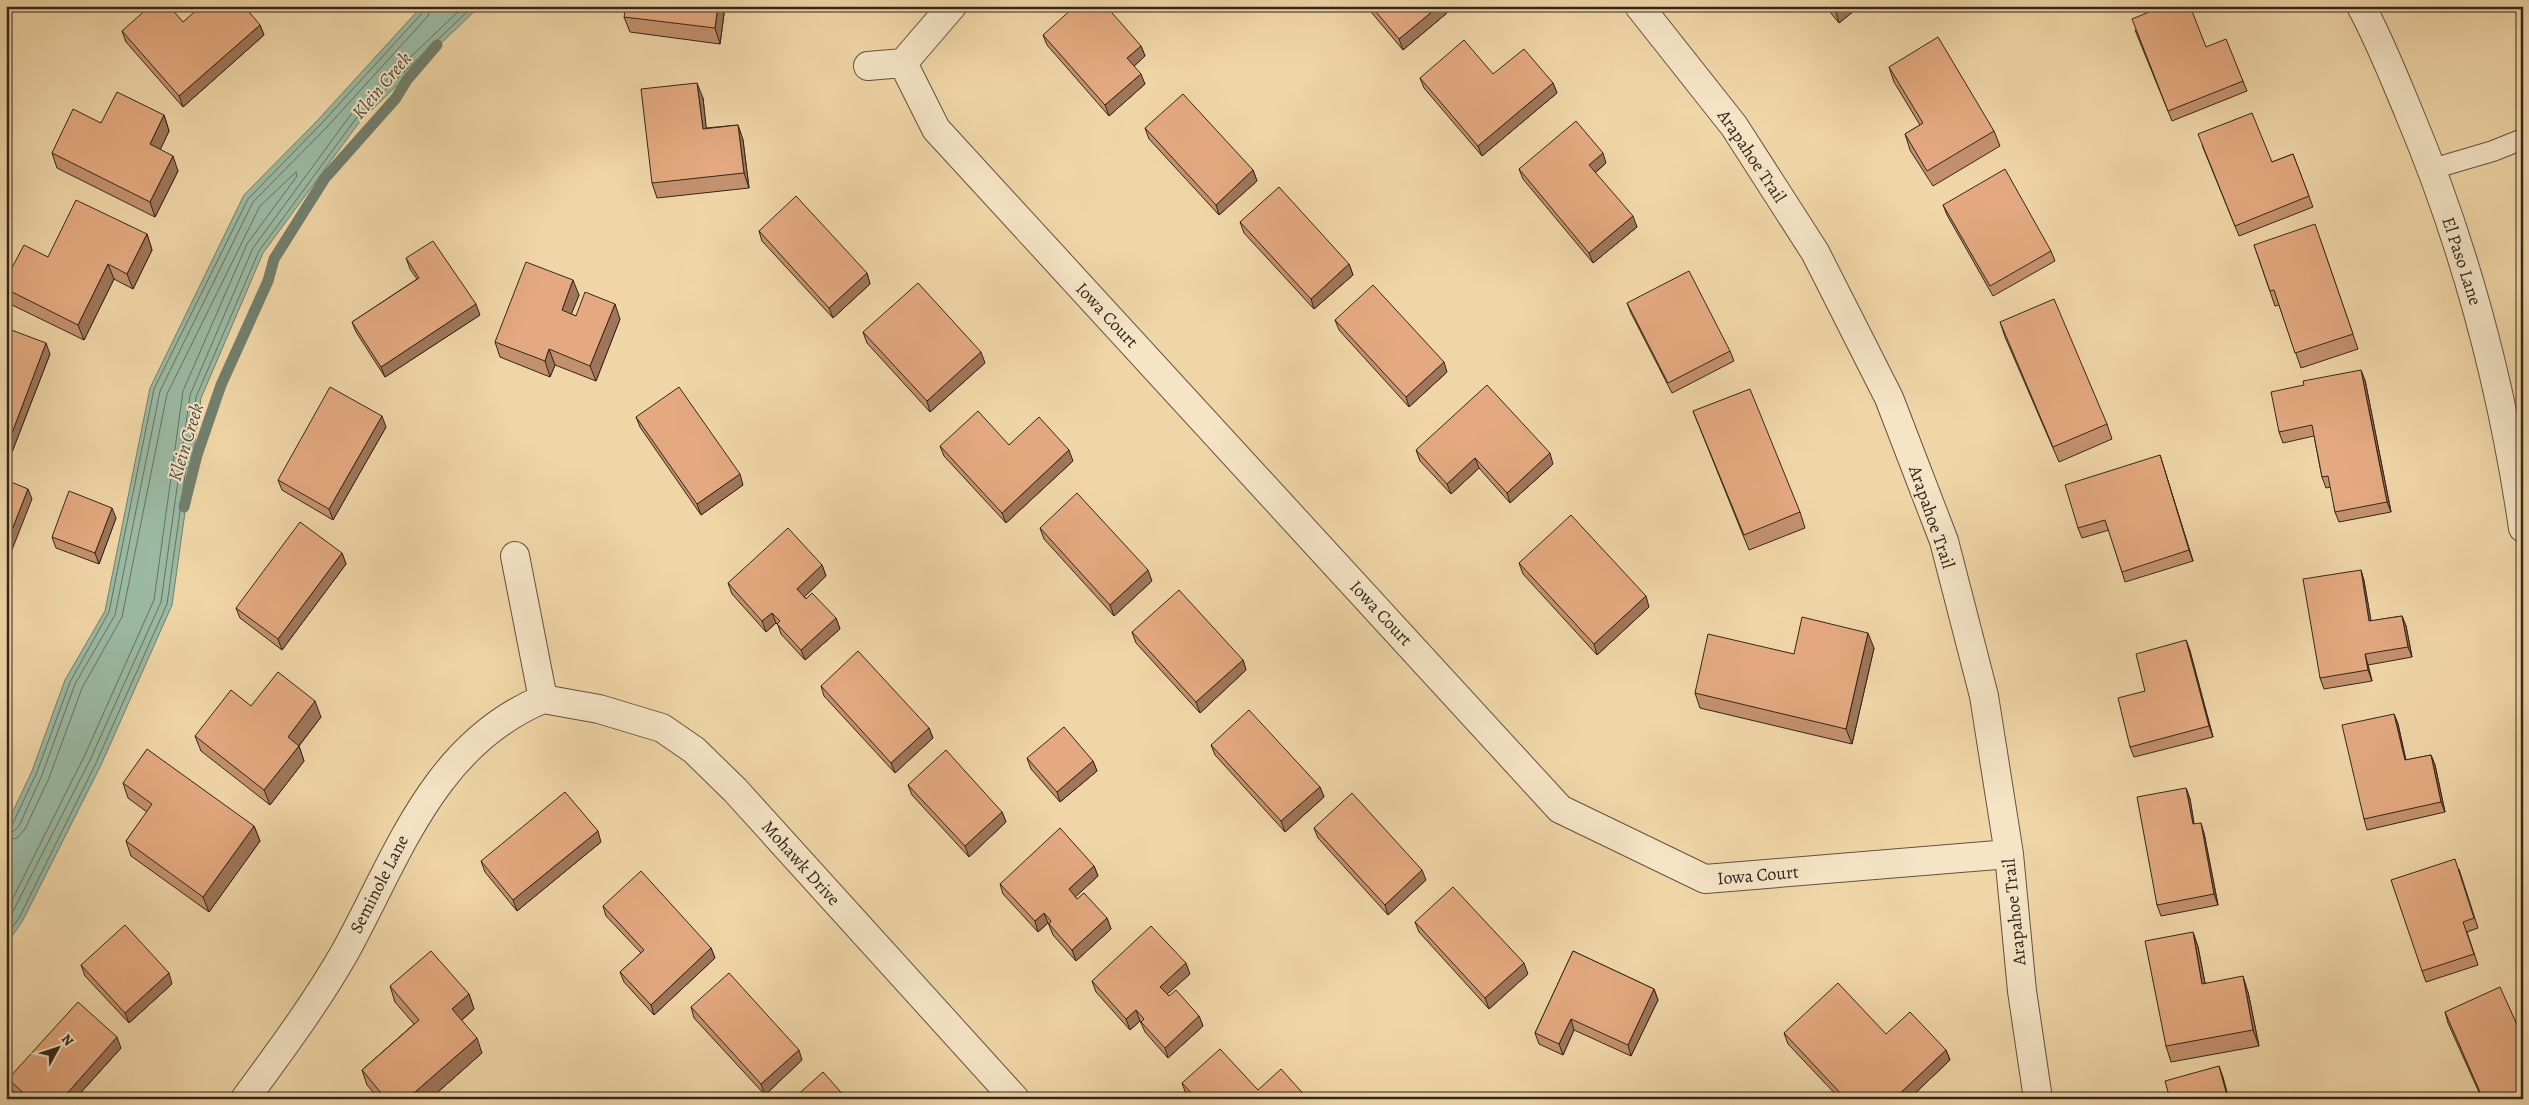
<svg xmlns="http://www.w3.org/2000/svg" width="2529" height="1105" viewBox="0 0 2529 1105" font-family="Alegreya,serif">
<rect width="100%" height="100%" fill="#f0d6a7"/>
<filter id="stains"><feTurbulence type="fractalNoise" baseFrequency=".004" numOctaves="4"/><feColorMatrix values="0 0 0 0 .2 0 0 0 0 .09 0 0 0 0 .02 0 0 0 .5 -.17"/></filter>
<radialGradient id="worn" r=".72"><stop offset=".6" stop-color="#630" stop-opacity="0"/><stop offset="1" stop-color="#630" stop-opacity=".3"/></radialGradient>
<!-- water -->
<path fill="#9bbaa3" stroke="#727f6d" d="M 422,6 L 480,6 L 361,120 L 263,253 L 201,398 L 172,605 L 101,765 L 23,920 L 6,945 L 6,826 L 32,771 L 65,680 L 105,611 L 150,388 L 244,195 L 317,121 Z"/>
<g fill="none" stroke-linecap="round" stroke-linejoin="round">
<!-- shore -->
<path stroke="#68705f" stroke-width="1" d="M 6,826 L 13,823 L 37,772 L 70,682 L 109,612 L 154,389 L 248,199 L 321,124 L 423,12 L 425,6
M 6,833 L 14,831 L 19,826 L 42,775 L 75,684 L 115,615 L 160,391 L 253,202 L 326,128 L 428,16 L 431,6
M 6,840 L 17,838 L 25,829 L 49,778 L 82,688 L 122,617 L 167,394 L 260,206 L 296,172 L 297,176 L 247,244 L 183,391 L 154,600 L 84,757 L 6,912
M 6,925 L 90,760 L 161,602 L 190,395 L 253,248 L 352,113 L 464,6
M 6,936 L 19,918 L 96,763 L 167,604 L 196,397 L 259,251 L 357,117 L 473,6"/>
<!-- stream -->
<path stroke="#727f6d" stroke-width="11" d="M 184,507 L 197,455 L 221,385 L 268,281 L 274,259 L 325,178 L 396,98 L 407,80 L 437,45"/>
<!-- service casing -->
<g stroke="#63523e" stroke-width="22">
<path id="service" d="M 2432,169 L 2493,151 L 2523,139"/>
</g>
<!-- minor casing -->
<g stroke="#63523e" stroke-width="30">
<path id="minor" d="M 1639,6 L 1734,126 L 1815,252 L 1889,398 L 1944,541 L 1984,696 L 2009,854 L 2022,991 L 2038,1099
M 2361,6 C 2380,41 2394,77 2409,113 C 2465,246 2502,385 2523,528
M 903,63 L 936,129 L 1560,809 L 1705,879 L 2009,854
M 868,66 L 903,63 L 952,6
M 515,556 L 543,699
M 543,699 L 599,709 L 662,728 L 694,750 L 735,790 L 1015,1099
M 245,1099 C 280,1051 316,1003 345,952 C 398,856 433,745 543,699"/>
</g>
<!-- service -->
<use href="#service" stroke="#f5e4c6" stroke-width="20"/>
<!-- minor -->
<use href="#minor" stroke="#f5e4c6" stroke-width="28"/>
</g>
<!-- wall -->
<path fill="#c4916e" stroke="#34261b" d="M 725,6 L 720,44 L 630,32 L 624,17 Z
M 1366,6 L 1444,6 L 1447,13 L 1403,50 Z
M 1825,6 L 1860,6 L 1839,23 Z
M 183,22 L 260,25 L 264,35 L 183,107 L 126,42 L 122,31 Z
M 2135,30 L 2206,47 L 2243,81 L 2247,91 L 2172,121 Z
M 1043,35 L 1141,46 L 1145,56 L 1134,66 L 1145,84 L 1109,116 L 1047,45 Z
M 1889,67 L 1994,131 L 2000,146 L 1933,186 L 1910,150 L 1905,134 L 1920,125 L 1894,82 Z
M 1420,78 L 1553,83 L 1557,93 L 1482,156 L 1424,88 Z
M 703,98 L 706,128 L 738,125 L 743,140 L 749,188 L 657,198 L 652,183 Z
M 164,115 L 169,131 L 160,149 L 178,171 L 155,217 L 57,168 L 52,153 L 101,123 Z
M 1145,128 L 1253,170 L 1257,181 L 1219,215 L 1149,139 Z
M 2202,145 L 2272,162 L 2293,154 L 2313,207 L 2239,236 Z
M 1606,163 L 1595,173 L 1637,227 L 1593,263 L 1523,179 L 1519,169 Z
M 1943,205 L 2051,251 L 2055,261 L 1993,296 L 1947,215 Z
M 1240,222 L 1349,264 L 1353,275 L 1314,309 L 1244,233 Z
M 759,231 L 867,273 L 870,284 L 833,318 L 762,241 Z
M 147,234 L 152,250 L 133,289 L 114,279 L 84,340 L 8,303 L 6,298 L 6,279 L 48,257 Z
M 2320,239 L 2358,349 L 2301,368 L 2279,305 L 2275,306 L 2254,245 Z
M 406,258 L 480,315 L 385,377 L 356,332 L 352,322 L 417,279 L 410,269 Z
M 579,295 L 571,314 L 576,316 L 620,319 L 596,381 L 555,365 L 550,377 L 500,357 L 495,342 Z
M 1627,303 L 1730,351 L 1734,361 L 1672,393 L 1631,313 Z
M 1335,320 L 1447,372 L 1409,407 L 1339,330 Z
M 2000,322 L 2107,424 L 2112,439 L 2059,462 L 2005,337 Z
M 6,328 L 50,354 L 12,452 L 6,449 Z
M 863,332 L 985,363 L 930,412 L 867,343 Z
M 2365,380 L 2391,512 L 2339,522 L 2335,512 L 2331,487 L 2326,488 L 2322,477 L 2314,436 L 2283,443 L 2279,432 Z
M 1693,411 L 1800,512 L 1805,528 L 1749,550 Z
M 636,417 L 743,485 L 701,515 L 640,427 Z
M 386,427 L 333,520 L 282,490 L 278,480 Z
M 1009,445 L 1073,461 L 1006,523 L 944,456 L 940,446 Z
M 1416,450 L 1553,464 L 1510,503 L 1479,468 L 1451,494 L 1420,461 Z
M 2163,465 L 2193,561 L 2125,582 L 2109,530 L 2082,538 L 2078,528 Z
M 116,518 L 99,564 L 56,548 L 52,537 Z
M 1040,528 L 1152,581 L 1114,616 L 1044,539 Z
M 342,553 L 346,564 L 282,650 L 240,618 L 236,608 Z
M 1519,563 L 1649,607 L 1597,655 L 1523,574 Z
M 822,565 L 826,576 L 804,597 L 836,618 L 840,629 L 805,660 L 781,634 L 778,625 L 776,623 L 766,632 L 732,594 L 728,583 Z
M 2361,570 L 2364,581 L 2371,621 L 2402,616 L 2406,626 L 2412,657 L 2368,665 L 2372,681 L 2324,689 L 2320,678 Z
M 1132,632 L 1243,660 L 1246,670 L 1200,713 L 1136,643 Z
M 2186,640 L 2190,651 L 2213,737 L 2134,757 L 2130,747 L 2145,691 Z
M 1874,648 L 1852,744 L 1700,708 L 1695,693 L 1794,654 Z
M 821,686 L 929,728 L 933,738 L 895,773 L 824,696 Z
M 251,706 L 321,717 L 299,746 L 304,761 L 270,805 L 201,751 L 195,736 Z
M 2394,714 L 2398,724 L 2406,760 L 2431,755 L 2435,765 L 2445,812 L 2367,830 L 2364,819 Z
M 1211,745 L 1320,787 L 1324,797 L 1285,832 L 1215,755 Z
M 1027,758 L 1093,761 L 1097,771 L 1060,802 L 1031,769 Z
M 123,783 L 254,826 L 260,841 L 209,912 L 131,856 L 126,841 L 147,812 L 128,798 Z
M 908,785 L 1002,812 L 1006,822 L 969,857 L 912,795 Z
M 2186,788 L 2190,799 L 2194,824 L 2204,833 L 2218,905 L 2161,916 L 2157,905 Z
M 1314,828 L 1426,880 L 1388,915 L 1318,838 Z
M 601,842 L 517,911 L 485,872 L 481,861 Z
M 1094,866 L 1098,876 L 1075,897 L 1077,899 L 1107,918 L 1111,929 L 1076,961 L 1053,935 L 1049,925 L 1048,923 L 1038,932 L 1003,894 L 1000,884 Z
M 2459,869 L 2478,928 L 2467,932 L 2478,965 L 2426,982 L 2422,971 Z
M 603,906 L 711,948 L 715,958 L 654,1015 L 624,982 L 620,972 L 641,953 L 606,916 Z
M 1415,922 L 1528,974 L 1489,1009 L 1419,932 Z
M 2193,932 L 2198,947 L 2205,983 L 2248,992 L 2259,1046 L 2171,1062 L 2166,1046 Z
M 1573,951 L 1654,989 L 1658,1000 L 1631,1056 L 1574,1030 L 1563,1055 L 1539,1044 L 1535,1033 Z
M 81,965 L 172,984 L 129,1023 L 85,976 Z
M 1190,974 L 1167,994 L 1169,996 L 1199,1016 L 1203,1026 L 1168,1058 L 1145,1032 L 1141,1023 L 1140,1021 L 1130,1030 L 1096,992 L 1092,981 Z
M 390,986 L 469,994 L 474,1009 L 461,1021 L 482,1053 L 430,1099 L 379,1099 L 367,1085 L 362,1070 L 414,1024 L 395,1002 Z
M 691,1007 L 802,1060 L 765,1095 L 694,1018 Z
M 2445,1012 L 2523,1099 L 2482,1099 L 2448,1023 Z
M 1784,1033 L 1946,1050 L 1950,1060 L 1909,1099 L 1840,1099 L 1788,1044 Z
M 121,1048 L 75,1099 L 22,1099 L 12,1090 L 8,1079 Z
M 1182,1083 L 1258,1090 L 1308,1099 L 1191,1099 L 1186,1094 Z"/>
<!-- shaded-wall -->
<path fill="#a0765a" stroke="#34261b" d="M 718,6 L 725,6 L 720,44 L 715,28 Z
M 1439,6 L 1444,6 L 1447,13 L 1403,50 L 1399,39 Z
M 1844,6 L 1860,6 L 1839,23 L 1836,13 Z
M 260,25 L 264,35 L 183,107 L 179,96 Z
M 1141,46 L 1145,56 L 1131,69 L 1127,58 Z
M 1141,74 L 1145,84 L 1109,116 L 1105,105 Z
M 697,83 L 703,98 L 708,144 L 703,129 Z
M 1553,83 L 1557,93 L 1482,156 L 1478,146 Z
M 164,115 L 169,131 L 156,159 L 150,144 Z
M 738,125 L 743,140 L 749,188 L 744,173 Z
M 1603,153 L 1606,163 L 1592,175 L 1589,165 Z
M 173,156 L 178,171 L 155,217 L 150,202 Z
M 1253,170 L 1257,181 L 1219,215 L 1216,205 Z
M 1633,216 L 1637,227 L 1593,263 L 1589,253 Z
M 147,234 L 152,250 L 133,289 L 127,274 Z
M 108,264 L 114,279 L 84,340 L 78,325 Z
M 1349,264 L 1353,275 L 1314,309 L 1311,299 Z
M 867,273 L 870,284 L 833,318 L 829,308 Z
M 573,280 L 579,295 L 567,325 L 562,310 Z
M 476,304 L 480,315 L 385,377 L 381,367 Z
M 615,304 L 620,319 L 596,381 L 590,366 Z
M 46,343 L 50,354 L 12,452 L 9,441 Z
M 549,349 L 555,365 L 550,377 L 545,361 Z
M 981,352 L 985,363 L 930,412 L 927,401 Z
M 1444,362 L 1447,372 L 1409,407 L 1406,397 Z
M 2361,370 L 2365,380 L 2391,512 L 2387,502 Z
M 382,416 L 386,427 L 333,520 L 329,509 Z
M 1069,450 L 1073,461 L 1006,523 L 1002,513 Z
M 1550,453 L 1553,464 L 1510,503 L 1507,493 Z
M 2160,455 L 2163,465 L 2193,561 L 2189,550 Z
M 1475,458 L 1479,468 L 1451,494 L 1447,484 Z
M 740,474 L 743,485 L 701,515 L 697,504 Z
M 28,489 L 32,499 L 6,565 L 6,545 Z
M 112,508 L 116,518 L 99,564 L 95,553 Z
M 342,553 L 346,564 L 282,650 L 278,639 Z
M 822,565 L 826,576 L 801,600 L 797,589 Z
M 1148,570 L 1152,581 L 1114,616 L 1110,605 Z
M 2361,570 L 2364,581 L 2373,632 L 2369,621 Z
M 1646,596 L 1649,607 L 1597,655 L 1594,644 Z
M 772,613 L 776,623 L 766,632 L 762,621 Z
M 2402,616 L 2406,626 L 2412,657 L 2408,647 Z
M 836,618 L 840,629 L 805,660 L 801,650 Z
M 1868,633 L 1874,648 L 1852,744 L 1846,729 Z
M 2186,640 L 2190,651 L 2213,737 L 2209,726 Z
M 2365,654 L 2368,665 L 2372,681 L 2368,670 Z
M 1243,660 L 1246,670 L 1200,713 L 1196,702 Z
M 315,701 L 321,717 L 293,753 L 288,737 Z
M 2394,714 L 2398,724 L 2408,771 L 2405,760 Z
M 929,728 L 933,738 L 895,773 L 891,763 Z
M 299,746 L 304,761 L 270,805 L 264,790 Z
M 2431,755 L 2435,765 L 2445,812 L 2441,802 Z
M 1093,761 L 1097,771 L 1060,802 L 1057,792 Z
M 1320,787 L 1324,797 L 1285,832 L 1281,821 Z
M 2186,788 L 2190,799 L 2196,835 L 2193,824 Z
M 1002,812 L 1006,822 L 969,857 L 965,846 Z
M 2201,823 L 2204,833 L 2218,905 L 2214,894 Z
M 254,826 L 260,841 L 209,912 L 203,897 Z
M 598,831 L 601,842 L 517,911 L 513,900 Z
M 1094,866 L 1098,876 L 1073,899 L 1069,889 Z
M 1422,870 L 1426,880 L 1388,915 L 1385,905 Z
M 1044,913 L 1048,923 L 1038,932 L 1035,921 Z
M 1107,918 L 1111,929 L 1076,961 L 1072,950 Z
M 2193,932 L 2198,947 L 2208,999 L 2202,984 Z
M 711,948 L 715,958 L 654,1015 L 651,1005 Z
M 1186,963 L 1190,974 L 1164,997 L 1160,987 Z
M 1524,963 L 1528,974 L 1489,1009 L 1485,998 Z
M 169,973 L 172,984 L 129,1023 L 125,1013 Z
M 2243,976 L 2248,992 L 2259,1046 L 2253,1030 Z
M 1654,989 L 1658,1000 L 1631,1056 L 1628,1045 Z
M 469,994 L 474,1009 L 457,1024 L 452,1009 Z
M 1136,1010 L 1140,1021 L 1130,1030 L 1126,1019 Z
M 1199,1016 L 1203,1026 L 1168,1058 L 1165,1048 Z
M 1571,1019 L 1574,1030 L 1563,1055 L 1559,1044 Z
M 117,1037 L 121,1048 L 75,1099 L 62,1099 Z
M 477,1038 L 482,1053 L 430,1099 L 407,1099 Z
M 799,1050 L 802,1060 L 765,1095 L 761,1084 Z
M 1946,1050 L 1950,1060 L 1909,1099 L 1894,1099 Z
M 2219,1066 L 2223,1077 L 2229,1099 L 2228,1099 Z"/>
<!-- building -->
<path fill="#e4a980" stroke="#34261b" d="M 150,6 L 169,6 L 183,22 L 201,6 L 244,6 L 260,25 L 179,96 L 122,31 Z
M 626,6 L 718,6 L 715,28 L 624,17 Z
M 1075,6 L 1106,6 L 1141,46 L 1127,58 L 1141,74 L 1105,105 L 1043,35 Z
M 1371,6 L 1439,6 L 1399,39 Z
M 1830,6 L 1844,6 L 1836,13 Z
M 2164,6 L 2190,6 L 2206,47 L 2226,39 L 2243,81 L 2168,111 L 2132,19 Z
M 1938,37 L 1994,131 L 1927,171 L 1905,134 L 1923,123 L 1889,67 Z
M 1464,40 L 1493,74 L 1524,49 L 1553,83 L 1478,146 L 1420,78 Z
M 697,83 L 703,129 L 738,125 L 744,173 L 652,183 L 641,89 Z
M 117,92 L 164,115 L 150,144 L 173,156 L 150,202 L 52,153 L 73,109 L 101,123 Z
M 1183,94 L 1253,170 L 1216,205 L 1145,128 Z
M 2252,113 L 2272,162 L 2293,154 L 2309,196 L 2235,226 L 2198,134 Z
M 1576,121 L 1603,153 L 1589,165 L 1633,216 L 1589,253 L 1519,169 Z
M 2005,169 L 2051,251 L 1990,286 L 1943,205 Z
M 1279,187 L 1349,264 L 1311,299 L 1240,222 Z
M 796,196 L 867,273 L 829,308 L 759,231 Z
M 76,200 L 147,234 L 127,274 L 108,264 L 78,325 L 6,289 L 6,279 L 24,245 L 48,257 Z
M 2315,224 L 2353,334 L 2295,353 L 2274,290 L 2270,291 L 2254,245 Z
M 433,241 L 476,304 L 381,367 L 352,322 L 419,278 L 406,258 Z
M 526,262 L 573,280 L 562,310 L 576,316 L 585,292 L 615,304 L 590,366 L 549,349 L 545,361 L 495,342 Z
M 1689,271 L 1730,351 L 1668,383 L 1627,303 Z
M 918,283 L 981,352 L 927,401 L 863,332 Z
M 1373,285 L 1444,362 L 1406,397 L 1335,320 Z
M 2054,299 L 2107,424 L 2053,447 L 2000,322 Z
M 6,328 L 46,343 L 9,441 L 6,440 Z
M 2361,370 L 2387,502 L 2335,512 L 2328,476 L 2322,477 L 2312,425 L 2279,432 L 2271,392 L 2304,385 L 2303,381 Z
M 1487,385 L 1550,453 L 1507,493 L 1475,458 L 1447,484 L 1416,450 Z
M 330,387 L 382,416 L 329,509 L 278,480 Z
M 679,387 L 740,474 L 697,504 L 636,417 Z
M 1750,389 L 1800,512 L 1744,535 L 1693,411 Z
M 978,411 L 1009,445 L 1039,417 L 1069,450 L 1002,513 L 940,446 Z
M 2160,455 L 2189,550 L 2122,572 L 2105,520 L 2078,528 L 2065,485 Z
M 6,480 L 28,489 L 6,545 Z
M 69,491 L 112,508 L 95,553 L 52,537 Z
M 1077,493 L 1148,570 L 1110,605 L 1040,528 Z
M 1571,515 L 1646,596 L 1594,644 L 1519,563 Z
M 300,522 L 342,553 L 278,639 L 236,608 Z
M 788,528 L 822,565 L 797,589 L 806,599 L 812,593 L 836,618 L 801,650 L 777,624 L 780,621 L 772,613 L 762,621 L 728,583 Z
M 2361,570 L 2369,621 L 2402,616 L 2408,647 L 2365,654 L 2368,670 L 2320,678 L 2303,579 Z
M 1179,590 L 1243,660 L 1196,702 L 1132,632 Z
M 1802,617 L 1868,633 L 1846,729 L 1695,693 L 1708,634 L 1794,654 Z
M 2186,640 L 2209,726 L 2130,747 L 2118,698 L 2145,691 L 2136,654 Z
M 858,651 L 929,728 L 891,763 L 821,686 Z
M 278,672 L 315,701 L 288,737 L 299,746 L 264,790 L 195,736 L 231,690 L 251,706 Z
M 1249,710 L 1320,787 L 1281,821 L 1211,745 Z
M 2394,714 L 2405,760 L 2431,755 L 2441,802 L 2364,819 L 2342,725 Z
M 1064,727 L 1093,761 L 1057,792 L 1027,758 Z
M 147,749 L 254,826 L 203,897 L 126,841 L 152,804 L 123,783 Z
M 946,750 L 1002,812 L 965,846 L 908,785 Z
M 2186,788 L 2193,824 L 2201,823 L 2214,894 L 2157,905 L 2137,797 Z
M 565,792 L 598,831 L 513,900 L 481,861 Z
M 1352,793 L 1422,870 L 1385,905 L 1314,828 Z
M 1060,828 L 1094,866 L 1069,889 L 1077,899 L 1084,893 L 1107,918 L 1072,950 L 1049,924 L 1051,921 L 1044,913 L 1035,921 L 1000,884 Z
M 2455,859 L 2474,918 L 2463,922 L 2474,954 L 2422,971 L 2391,880 Z
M 641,871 L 711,948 L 651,1005 L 620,972 L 644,950 L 603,906 Z
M 1453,887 L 1524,963 L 1485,998 L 1415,922 Z
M 125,925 L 169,973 L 125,1013 L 81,965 Z
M 1151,926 L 1186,963 L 1160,987 L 1169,996 L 1176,990 L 1199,1016 L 1165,1048 L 1141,1022 L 1144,1019 L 1136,1010 L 1126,1019 L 1092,981 Z
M 2193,932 L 2202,984 L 2243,976 L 2253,1030 L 2166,1046 L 2145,941 Z
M 431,951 L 469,994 L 452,1009 L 477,1038 L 407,1099 L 386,1099 L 362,1070 L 419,1020 L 390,986 Z
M 1573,951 L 1654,989 L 1628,1045 L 1571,1019 L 1559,1044 L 1535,1033 Z
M 729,973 L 799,1050 L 761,1084 L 691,1007 Z
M 1838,983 L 1886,1034 L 1910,1012 L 1946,1050 L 1894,1099 L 1846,1099 L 1784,1033 Z
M 2500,987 L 2523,1038 L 2523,1099 L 2483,1099 L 2445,1012 Z
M 78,1002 L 117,1037 L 62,1099 L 30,1099 L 8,1079 Z
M 1220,1049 L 1258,1090 L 1281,1069 L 1308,1099 L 1197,1099 L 1182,1083 Z
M 2219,1066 L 2228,1099 L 2170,1099 L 2165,1081 Z
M 823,1072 L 847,1099 L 793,1099 Z"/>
<g text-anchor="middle" stroke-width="4" stroke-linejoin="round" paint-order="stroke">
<!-- street labels -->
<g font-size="18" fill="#34261b" stroke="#f5e4c6">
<text transform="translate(1752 156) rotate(56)" y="6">Arapahoe Trail</text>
<text transform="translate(2462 261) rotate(72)" y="6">El Paso Lane</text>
<text transform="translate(1107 315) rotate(47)" y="6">Iowa Court</text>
<text transform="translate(1932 517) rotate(71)" y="6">Arapahoe Trail</text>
<text transform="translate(1381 613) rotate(47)" y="6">Iowa Court</text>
<text transform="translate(801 863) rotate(48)" y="6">Mohawk Drive</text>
<text transform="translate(1758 875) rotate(-5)" y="6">Iowa Court</text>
<text transform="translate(379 884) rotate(-63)" y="6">Seminole Lane</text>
<text transform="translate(2014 912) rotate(-96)" y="6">Arapahoe Trail</text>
</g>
<!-- water labels -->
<g font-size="19" font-style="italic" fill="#4e4b3d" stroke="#f5e4c6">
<text transform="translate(381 85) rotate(-50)" y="7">Klein Creek</text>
<text transform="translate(185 442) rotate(-73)" y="7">Klein Creek</text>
</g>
</g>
<!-- margin -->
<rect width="2529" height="1105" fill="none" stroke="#f0d6a7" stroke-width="25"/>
<rect x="8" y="8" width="2514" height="1090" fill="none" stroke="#34261b" stroke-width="2.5"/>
<rect x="12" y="12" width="2504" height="1080" fill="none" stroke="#34261b"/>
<!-- north arrow -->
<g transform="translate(58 1048) rotate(50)" stroke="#f5e4c6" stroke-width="4" paint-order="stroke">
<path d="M0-4L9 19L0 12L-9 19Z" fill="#34261b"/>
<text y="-8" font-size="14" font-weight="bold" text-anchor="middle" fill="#34261b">N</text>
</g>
<rect width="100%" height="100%" filter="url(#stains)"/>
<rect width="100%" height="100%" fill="url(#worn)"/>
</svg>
